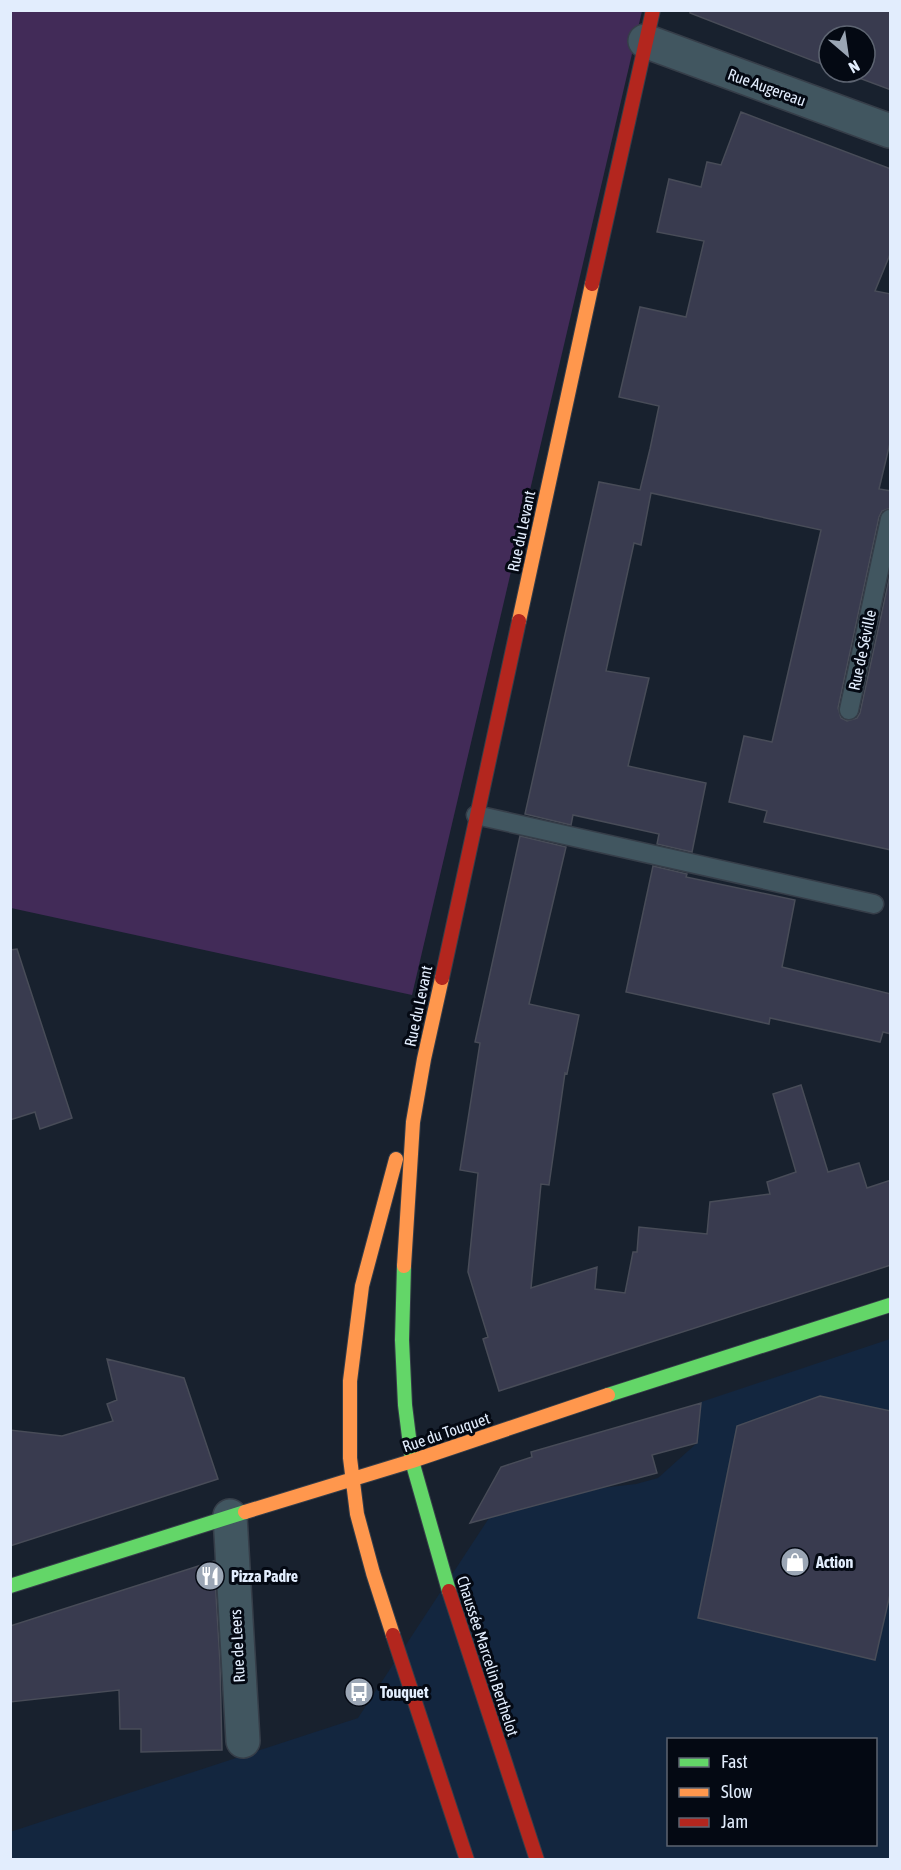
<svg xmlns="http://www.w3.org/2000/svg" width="901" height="1870" viewBox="0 0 901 1870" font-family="'Asap Condensed',sans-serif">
<rect width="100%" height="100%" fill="#18212e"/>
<!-- built -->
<path fill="#13263f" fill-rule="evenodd" d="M 890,1339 L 890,1859 L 11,1860 L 10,1832 L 358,1718 L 489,1518 L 601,1488 L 636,1484 L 658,1478 L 697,1443 L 701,1402 ZM 668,1740 L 876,1740 L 876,1844 L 668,1844 Z"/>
<!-- green -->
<path fill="#422b58" d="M 11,11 L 642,11 L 412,995 L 11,908 Z"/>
<!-- building -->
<path fill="#393b4f" stroke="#484c58" stroke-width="1.5" d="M 690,10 L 891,10 L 891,90 L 843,72 L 865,72 L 865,36 L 829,36 L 829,67 L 690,13 Z
M 741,112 L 891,169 L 891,252 L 875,291 L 891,294 L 891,439 L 879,489 L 891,491 L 891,508 L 882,511 L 879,517 L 838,708 L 841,718 L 847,721 L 857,718 L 860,713 L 891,570 L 891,850 L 764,822 L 767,811 L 729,802 L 744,736 L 772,742 L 821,530 L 651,493 L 641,545 L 634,543 L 606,671 L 649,678 L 628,766 L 706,783 L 692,852 L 657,844 L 659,834 L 573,815 L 571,825 L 525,814 L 599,482 L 640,490 L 650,449 L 659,406 L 619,397 L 640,307 L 686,317 L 704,241 L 657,232 L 669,179 L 701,187 L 707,162 L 721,165 Z
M 520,836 L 566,847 L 529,1004 L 579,1015 L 567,1074 L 565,1073 L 549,1185 L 541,1184 L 531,1288 L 597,1267 L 595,1289 L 625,1293 L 633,1252 L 637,1252 L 639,1227 L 707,1234 L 710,1202 L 770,1194 L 767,1182 L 796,1172 L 773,1094 L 801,1085 L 828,1172 L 859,1163 L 867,1188 L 891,1180 L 891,1265 L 499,1391 L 483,1339 L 488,1337 L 468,1272 L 478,1173 L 460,1170 L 480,1043 L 475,1042 Z
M 653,866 L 687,874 L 686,877 L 795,900 L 782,967 L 891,994 L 891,1034 L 883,1032 L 880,1042 L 770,1018 L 769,1024 L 626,992 Z
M 17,949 L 72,1118 L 40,1129 L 35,1112 L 10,1120 L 10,950 Z
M 107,1359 L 184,1378 L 218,1479 L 10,1546 L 10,1430 L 62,1436 L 113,1421 L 107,1404 L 117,1400 Z
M 820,1396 L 891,1411 L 891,1590 L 875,1660 L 698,1618 L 737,1426 Z
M 701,1403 L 697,1443 L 652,1455 L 657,1473 L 470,1523 L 501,1467 L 532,1457 L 531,1452 Z
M 214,1561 L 220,1663 L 222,1750 L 141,1752 L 141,1729 L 120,1729 L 119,1690 L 10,1702 L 10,1626 Z"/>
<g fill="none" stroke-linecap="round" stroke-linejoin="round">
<!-- lane casing -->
<g stroke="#363e49" stroke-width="21">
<path id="lane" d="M 849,710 L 890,519
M 476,815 L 874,904"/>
</g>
<!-- street casing -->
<g stroke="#363e49" stroke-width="36">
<path id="street" d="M 645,41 L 890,131
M 230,1516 L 243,1741"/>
</g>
<!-- fast casing -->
<g stroke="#363e49" stroke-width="16">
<path id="fast" d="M 404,1266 L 402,1340 L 405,1405 L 412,1461 L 449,1591
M 608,1395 L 890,1305
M 10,1586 L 245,1512"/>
</g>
<!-- slow casing -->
<g stroke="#363e49" stroke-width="16">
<path id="slow" d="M 519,621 L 592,284
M 404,1266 L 413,1122 L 424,1059 L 442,978
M 245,1512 L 412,1461 L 608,1395
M 393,1635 L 373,1573 L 357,1514 L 350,1458 L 350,1381 L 362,1286 L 396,1159"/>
</g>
<!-- jam casing -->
<g stroke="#363e49" stroke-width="16">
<path id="jam" d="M 592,284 L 653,10
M 442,978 L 519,621
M 449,1591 L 537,1860
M 393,1635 L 467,1860"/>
</g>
<!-- lane -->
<use href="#lane" stroke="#415660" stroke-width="18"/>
<!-- street -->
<use href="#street" stroke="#415660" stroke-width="33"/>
<!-- fast -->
<use href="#fast" stroke="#63d668" stroke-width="14"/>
<!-- slow -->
<use href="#slow" stroke="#ff974d" stroke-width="14"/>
<!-- jam -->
<use href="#jam" stroke="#b3261e" stroke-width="14"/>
</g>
<!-- icons -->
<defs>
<g id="shop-disc" transform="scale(1.5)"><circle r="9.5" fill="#9ba6b5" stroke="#040913"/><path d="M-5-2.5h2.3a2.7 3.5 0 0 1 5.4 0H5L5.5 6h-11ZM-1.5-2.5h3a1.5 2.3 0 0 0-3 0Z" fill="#fff"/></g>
<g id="restaurant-disc" transform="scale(1.5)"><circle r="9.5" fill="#9ba6b5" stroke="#040913"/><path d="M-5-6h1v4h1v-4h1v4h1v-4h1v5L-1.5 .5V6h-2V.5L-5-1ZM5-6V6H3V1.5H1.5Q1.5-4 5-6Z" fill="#fff"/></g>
<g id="bus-disc" transform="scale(1.5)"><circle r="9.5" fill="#9ba6b5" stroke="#040913"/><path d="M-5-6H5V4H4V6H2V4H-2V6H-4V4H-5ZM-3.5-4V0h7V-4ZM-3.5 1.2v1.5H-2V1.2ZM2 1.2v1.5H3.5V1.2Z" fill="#fff"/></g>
</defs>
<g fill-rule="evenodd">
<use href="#shop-disc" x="795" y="1562"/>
<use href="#restaurant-disc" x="210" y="1576"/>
<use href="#bus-disc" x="359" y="1692"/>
</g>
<g text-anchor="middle" stroke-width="6" stroke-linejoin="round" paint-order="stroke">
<!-- street labels -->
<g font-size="16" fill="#e2edfd" stroke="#040913">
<text transform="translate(767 87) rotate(20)" y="6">Rue Augereau</text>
<text transform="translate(521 531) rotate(-78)" y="6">Rue du Levant</text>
<text transform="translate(862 650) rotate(-78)" y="6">Rue de Séville</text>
<text transform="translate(418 1006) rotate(-78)" y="6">Rue du Levant</text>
<text transform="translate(446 1432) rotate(-19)" y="6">Rue du Touquet</text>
<text transform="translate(237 1646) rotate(-93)" y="6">Rue de Leers</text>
<text transform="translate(488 1656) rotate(72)" y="6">Chaussée Marcelin Berthelot</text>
</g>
<!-- poi labels -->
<g font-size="16" font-weight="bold" fill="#e2edfd" stroke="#040913" text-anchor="start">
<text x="816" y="1568">Action</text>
<text x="231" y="1582">Pizza Padre</text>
<text x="380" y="1698">Touquet</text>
</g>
</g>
<!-- border -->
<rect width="901" height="1870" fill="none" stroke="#e2edfd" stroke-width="24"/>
<!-- legend -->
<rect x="667" y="1738" width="210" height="108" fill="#040913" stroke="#5d6471" stroke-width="1.5"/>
<rect x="679" y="1758" width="30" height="9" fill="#63d668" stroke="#5d6471" stroke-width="1.5"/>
<text x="721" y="1768" font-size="18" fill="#e2edfd">Fast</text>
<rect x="679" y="1788" width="30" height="9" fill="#ff974d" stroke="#5d6471" stroke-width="1.5"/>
<text x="721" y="1798" font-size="18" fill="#e2edfd">Slow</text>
<rect x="679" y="1818" width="30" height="9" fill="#b3261e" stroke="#5d6471" stroke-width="1.5"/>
<text x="721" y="1828" font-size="18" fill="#e2edfd">Jam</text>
<!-- north arrow -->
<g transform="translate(847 54) rotate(151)"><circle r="28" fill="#040913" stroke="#5d6471" stroke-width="1.5"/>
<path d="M0-4.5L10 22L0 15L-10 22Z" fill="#9ba6b5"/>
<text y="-9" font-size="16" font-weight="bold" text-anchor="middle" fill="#e2edfd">N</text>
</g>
</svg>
